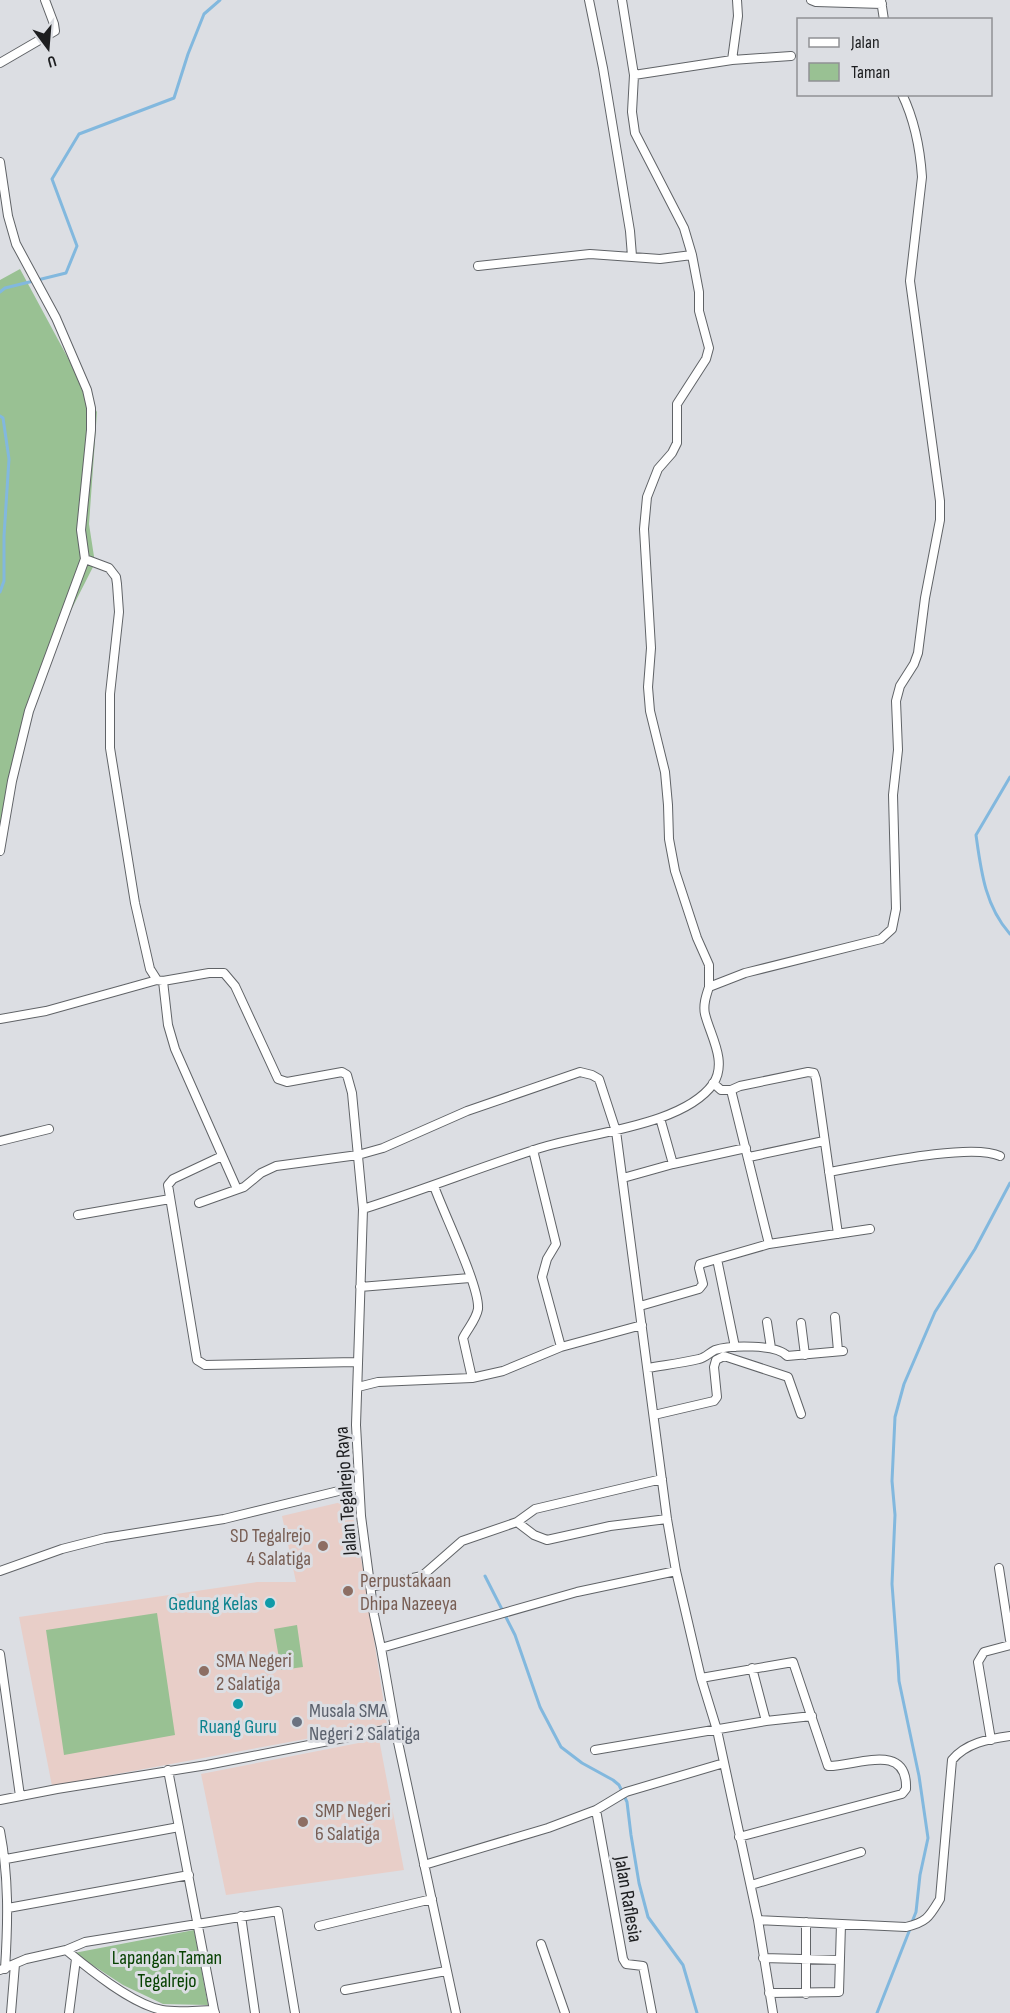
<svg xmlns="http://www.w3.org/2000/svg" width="1010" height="2013" viewBox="0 0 1010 2013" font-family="'Sofia Sans Condensed',sans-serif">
<rect width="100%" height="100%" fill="#dcdee3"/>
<!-- education -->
<path fill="#e8cec8" d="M 350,1500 L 364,1575 L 387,1724 L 52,1786 L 19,1617 L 257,1582 L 296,1582 L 282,1516 Z
M 379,1739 L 404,1870 L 226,1895 L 201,1774 Z"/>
<!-- green -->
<path fill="#99c193" d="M 20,269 L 97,412 L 89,524 L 95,563 L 63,626 L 31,713 L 0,854 L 0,280 Z
M 157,1613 L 175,1735 L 64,1755 L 46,1630 Z
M 297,1625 L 303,1667 L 281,1670 L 274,1629 Z
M 194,1930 L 208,2005 L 163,2004 L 123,1985 L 74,1953 Z"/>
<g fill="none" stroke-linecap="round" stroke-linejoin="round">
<!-- stream -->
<path stroke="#82b8de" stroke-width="3" d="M 0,292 L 5,288 L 66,273 L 77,246 L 52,179 L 79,134 L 174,98 L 188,54 L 204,14 L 220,0
M 0,416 L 3,418 L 9,459 L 4,536 L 4,581 L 0,592
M 1010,777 L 976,835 C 981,871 985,906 1010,934
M 485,1576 L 515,1635 L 540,1707 L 561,1747 L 582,1763 L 613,1780 L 619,1785 L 627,1802 L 631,1835 L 639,1883 L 648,1917 L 683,1965 L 697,2013
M 912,1922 L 916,1912 L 920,1875 L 928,1838 L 919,1776 L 899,1681 L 898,1663 L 892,1584 L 895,1515 L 892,1481 L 895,1417 L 904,1384 L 935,1312 L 975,1249 L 1010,1183
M 877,2013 L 910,1929"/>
<!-- street casing -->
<g stroke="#606367" stroke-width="10">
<path id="street" d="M 589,0 L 603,68 L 630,231 L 632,256
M 811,0 L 816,2 L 882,4
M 881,0 L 884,20
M 732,60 L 738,16 L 737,0
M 0,63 L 55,31 L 54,24 L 45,0
M 634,75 L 732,60 L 791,56
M 0,162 L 8,216 L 16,244 L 56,318 L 87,390 L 91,408 L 91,430 L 81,530 L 85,559 L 109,568 L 116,577 L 117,584 L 119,612 L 110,694 L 110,748 L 135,903 L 150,969 L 157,980 L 163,981 L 209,973 L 224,973 L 235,986 L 278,1079 L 287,1082 L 342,1072 L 347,1075 L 352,1093 L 363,1209 L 356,1425 L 361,1516 L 374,1615 L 381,1648 L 395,1728 L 456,2013
M 692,255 L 699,292 L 699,311 L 709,348 L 706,359 L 677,404 L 677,443 L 672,453 L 658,469 L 647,497 L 644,529 L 651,648 L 648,687 L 650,711 L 665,772 L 668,805 L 669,839 L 675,871 L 697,938 L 709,965 L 709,987
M 478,266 L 590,254 L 660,259 L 692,255 L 684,228 L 635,133 L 632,112 L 634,75 L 622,0
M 0,851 L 12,781 L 29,711 L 85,559
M 163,981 L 168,1025 L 175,1049 L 237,1189
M 0,1019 L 46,1011 L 157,980
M 713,1083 L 721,1090 L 731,1090
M 660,1118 L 673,1164
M 0,1141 L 49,1129
M 533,1150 L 556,1244 L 547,1259 L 542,1277 L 561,1347
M 222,1156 L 173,1179 L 168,1185 L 197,1360 L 205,1365 L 356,1362
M 749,1157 L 824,1141
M 829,1172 C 865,1166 971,1142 1000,1156
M 623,1178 L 673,1164 L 746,1148
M 434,1186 C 443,1212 480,1287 478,1309 C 476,1320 468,1328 463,1338 L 472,1378
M 199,1203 L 244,1187 L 261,1173 L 276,1166 L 358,1155 L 383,1148 L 467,1111 L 580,1072 L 592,1075 L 599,1079 L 616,1131 L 667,1519 L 676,1571 L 701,1678 L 717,1730 L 758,1920 L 773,2013
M 363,1209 C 423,1190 481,1167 540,1148 C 587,1133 683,1126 713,1084 C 728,1062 710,1035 705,1014 C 703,1005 706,996 709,987 L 745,973 L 881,939 L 892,929 L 896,909 L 893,795 L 898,750 L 896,701 L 900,686 L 914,664 L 918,653 L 925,598 L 940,520 L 940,501 L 910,281 L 922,177 C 920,147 915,121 902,94
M 78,1215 L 170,1199
M 769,1244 L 731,1090 L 740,1086 L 808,1072 L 814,1073 L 816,1079 L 838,1234
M 360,1287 L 470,1278
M 640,1306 L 699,1289 L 703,1284 L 699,1268 L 700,1264 L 717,1259
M 835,1317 L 838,1351
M 767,1322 L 771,1348
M 801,1323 L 805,1355
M 735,1347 L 717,1259 L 769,1244 L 870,1229
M 648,1368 C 665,1365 682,1363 699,1359 C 705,1358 709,1353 715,1350 C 730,1345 777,1344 787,1356 L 843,1351
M 358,1387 L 378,1382 L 472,1378 L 503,1371 L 561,1347 L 642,1325
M 654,1415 L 714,1401 L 717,1397 L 714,1367 L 716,1360 L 724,1356 L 788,1377 L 801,1414
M 517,1522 L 535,1509 L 662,1479
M 999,1568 L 1010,1640
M 0,1571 L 62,1549 L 105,1538 L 224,1519 L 359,1486
M 370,1587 L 422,1576 L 462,1541 L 517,1522 L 534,1535 L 547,1540 L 610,1526 L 667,1519
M 381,1648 L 577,1592 L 676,1571
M 0,1654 L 20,1796
M 752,1668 L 766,1721
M 701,1678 L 793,1662 L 828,1766 C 854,1767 908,1740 906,1789 L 902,1794 L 739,1837
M 991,1740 L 978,1662 L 984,1652 L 1010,1645
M 595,1750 L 766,1721 L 812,1716
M 168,1770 L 214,2010
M 0,1800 L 57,1789 L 207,1765 L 395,1728
M 596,1810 L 623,1959 L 626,1964 L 643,1966 L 652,2013
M 0,1831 C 9,1877 8,1922 5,1969
M 6,1859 L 179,1827
M 424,1865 L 548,1828 L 596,1810 L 626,1792 L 724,1763
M 751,1885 L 861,1852
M 8,1908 L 189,1875
M 241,1916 L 255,2013
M 758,1920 L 906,1927 C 927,1922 929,1917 940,1899 L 952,1760 C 966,1743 988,1739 1010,1736
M 319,1926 L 432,1899
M 541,1944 L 565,2013
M 66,1950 L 85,1942 L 278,1911 L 295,2013
M 763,1958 L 840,1960
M 0,1970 L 26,1959 L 66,1950 C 90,1970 132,2004 162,2010 C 178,2013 198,2010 214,2010 L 215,2013
M 345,1990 L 446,1971
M 769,1993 L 839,1992 L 841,1924
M 806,1994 L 806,1922
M 11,2013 L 15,1964
M 69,2013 L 76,1959"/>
</g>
<!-- street -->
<use href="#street" stroke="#fff" stroke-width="8"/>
</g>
<!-- markers -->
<g fill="#8d6e63" stroke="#dcdee3" stroke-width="2">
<circle cx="323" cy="1546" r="6"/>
<circle cx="348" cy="1591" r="6"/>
<circle cx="204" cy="1671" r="6"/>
<circle cx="303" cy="1822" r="6"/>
</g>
<g fill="#0f9aa8" stroke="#dcdee3" stroke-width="2">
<circle cx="270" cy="1603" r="6"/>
<circle cx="238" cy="1704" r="6"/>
</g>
<circle fill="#6b7280" stroke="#dcdee3" stroke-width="2" cx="297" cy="1722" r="6"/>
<g text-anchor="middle" stroke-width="6" stroke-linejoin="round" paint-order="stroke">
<!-- street labels -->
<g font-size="20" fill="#1d1e20" stroke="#dcdee3">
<text transform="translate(345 1491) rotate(-94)" y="7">Jalan Tegalrejo Raya</text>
<text transform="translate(629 1899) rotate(80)" y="7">Jalan Raflesia</text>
</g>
<!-- education labels -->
<g font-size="20" fill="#785e54" stroke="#dcdee3" text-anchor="start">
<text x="311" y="1542" text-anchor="end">SD Tegalrejo<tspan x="311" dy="23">4 Salatiga</tspan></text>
<text x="360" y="1587">Perpustakaan<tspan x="360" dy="23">Dhipa Nazeeya</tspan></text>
<text x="216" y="1667">SMA Negeri<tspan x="216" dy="23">2 Salatiga</tspan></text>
<text x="315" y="1817">SMP Negeri<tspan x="315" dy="23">6 Salatiga</tspan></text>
</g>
<!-- culture labels -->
<g font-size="20" fill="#0d838f" stroke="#dcdee3" text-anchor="end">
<text x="258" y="1610">Gedung Kelas</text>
<text x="238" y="1733" text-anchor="middle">Ruang Guru</text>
</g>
<!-- worship labels -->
<g font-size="20" fill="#5b616d" stroke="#dcdee3" text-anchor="start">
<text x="309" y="1717">Musala SMA<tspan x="309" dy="23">Negeri 2 Salatiga</tspan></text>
</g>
<!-- park labels -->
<g font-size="20" fill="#064100" stroke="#dcdee3">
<text x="167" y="1964">Lapangan Taman<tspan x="167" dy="23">Tegalrejo</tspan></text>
</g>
</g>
<!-- legend -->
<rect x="797" y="18" width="195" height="78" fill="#dcdee3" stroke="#909195" stroke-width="1.5"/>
<rect x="809" y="38" width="30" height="9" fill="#ffffff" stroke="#909195" stroke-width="1.5"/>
<text x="851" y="48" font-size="18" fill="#1d1e20">Jalan</text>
<rect x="809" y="63" width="30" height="18" fill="#99c193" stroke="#909195" stroke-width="1.5"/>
<text x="851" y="78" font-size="18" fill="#1d1e20">Taman</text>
<!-- north arrow -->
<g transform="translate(48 48) rotate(164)" stroke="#dcdee3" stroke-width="4.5" paint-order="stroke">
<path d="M0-4.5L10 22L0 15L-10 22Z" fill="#1d1e20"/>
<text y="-9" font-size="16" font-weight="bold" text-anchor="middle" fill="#1d1e20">U</text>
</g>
</svg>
